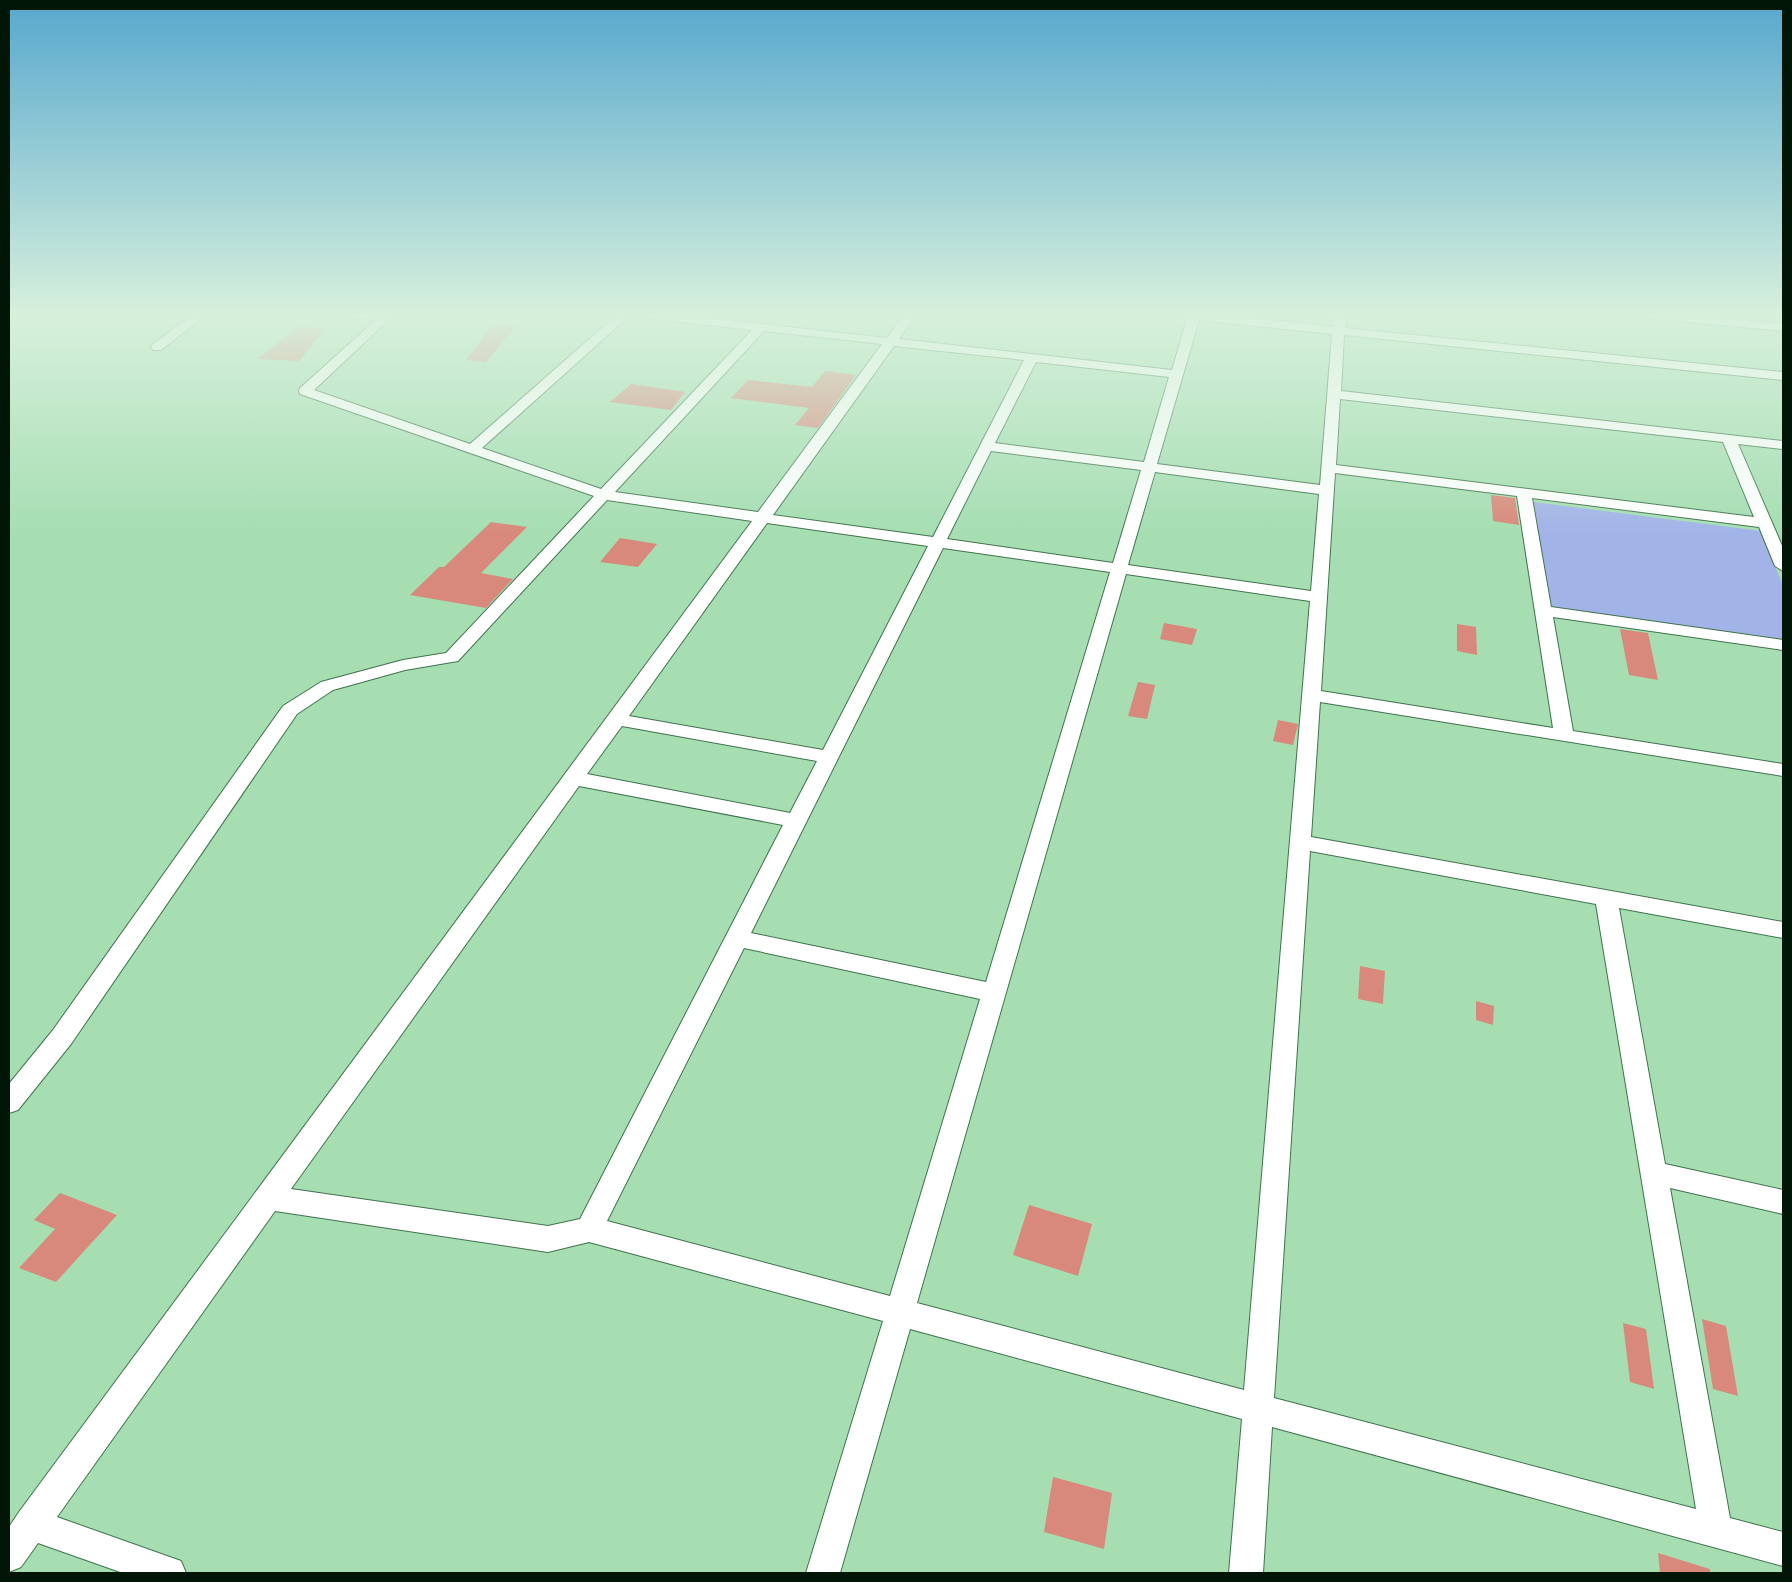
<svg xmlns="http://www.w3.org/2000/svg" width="1792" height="1582" viewBox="0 0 1792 1582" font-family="Raleway,sans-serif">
<rect width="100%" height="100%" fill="#a6deb2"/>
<!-- green -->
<path fill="#a2b3e8" d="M 1533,502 L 1761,531 L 1783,586 L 1783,642 L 1549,608 Z"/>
<!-- building -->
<path fill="#d8897b" d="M 492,326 L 516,326 L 486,362 L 466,360 Z
M 299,327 L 325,329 L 299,361 L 257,359 Z
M 825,371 L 856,375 L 818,428 L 795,425 L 809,408 L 731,398 L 748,380 L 812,387 Z
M 631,384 L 685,392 L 671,410 L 610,402 Z
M 1491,495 L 1515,498 L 1519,525 L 1493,521 Z
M 491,522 L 527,527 L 481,573 L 513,579 L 486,608 L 410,595 L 439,567 L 444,567 Z
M 620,538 L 657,544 L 638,567 L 600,562 Z
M 1164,623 L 1197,629 L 1192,645 L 1160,639 Z
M 1457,624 L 1476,627 L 1477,655 L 1457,651 Z
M 1620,629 L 1648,633 L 1658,680 L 1629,675 Z
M 1138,682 L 1155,685 L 1147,719 L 1128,716 Z
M 1278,720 L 1298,724 L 1293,745 L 1273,741 Z
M 1360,966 L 1385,971 L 1383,1004 L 1358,999 Z
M 1476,1001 L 1494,1006 L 1493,1025 L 1476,1020 Z
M 60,1193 L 117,1215 L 56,1282 L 19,1268 L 55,1229 L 34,1220 Z
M 1029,1205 L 1092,1224 L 1078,1276 L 1013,1255 Z
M 1702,1319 L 1726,1326 L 1738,1396 L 1713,1389 Z
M 1623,1323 L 1646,1329 L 1654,1389 L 1630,1382 Z
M 1053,1477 L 1112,1493 L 1104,1549 L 1044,1532 Z
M 1658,1553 L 1710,1569 L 1710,1573 L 1660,1573 Z"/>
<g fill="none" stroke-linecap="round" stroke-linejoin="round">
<!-- street casing -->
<g stroke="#3f734c" stroke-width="2">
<path id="street" d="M 197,312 L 210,312 L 161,350 L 153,350 L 151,347 L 153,344 Z
M 301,312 L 397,312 L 314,390 L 470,444 L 620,312 L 654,312 L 887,338 L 906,312 L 918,312 L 899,339 L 1172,370 L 1187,319 L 1155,315 L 1149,312 L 1201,312 L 1333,327 L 1334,312 L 1346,312 L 1345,328 L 1783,372 L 1783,380 L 1344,335 L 1341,391 L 1783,441 L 1783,449 L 1738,444 L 1783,548 L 1783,571 L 1775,566 L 1759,527 L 1532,498 L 1551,607 L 1783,640 L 1783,650 L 1553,617 L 1573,731 L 1783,764 L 1783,776 L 1320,702 L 1311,837 L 1783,922 L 1783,938 L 1619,908 L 1665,1164 L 1783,1190 L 1783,1214 L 1670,1188 L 1730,1518 L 1783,1532 L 1783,1566 L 1272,1427 L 1263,1573 L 1229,1573 L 1242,1419 L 910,1329 L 840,1573 L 806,1573 L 883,1321 L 589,1242 L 548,1252 L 275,1211 L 57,1517 L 181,1561 L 186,1573 L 123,1573 L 38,1543 L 21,1567 L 9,1572 L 9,1527 L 19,1512 L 752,521 L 607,500 L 458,661 L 405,670 L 333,690 L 297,714 L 71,1044 L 18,1110 L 9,1113 L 9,1084 L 53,1030 L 283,706 L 321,682 L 403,660 L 446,653 L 594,496 L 300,394 L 299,391 L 300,388 L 376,320 L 307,315 ZM 629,316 L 752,330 L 601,489 L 482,448 ZM 1199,320 L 1332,334 L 1320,485 L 1157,464 ZM 764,331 L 882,344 L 758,512 L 615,492 ZM 894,346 L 1024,360 L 933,537 L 773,515 ZM 1036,362 L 1169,377 L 1144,462 L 995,443 ZM 1340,399 L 1723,442 L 1754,517 L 1336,465 ZM 991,451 L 1141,470 L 1113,563 L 947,539 ZM 1155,472 L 1319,494 L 1311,591 L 1128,565 ZM 1335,473 L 1517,496 L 1553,728 L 1321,691 ZM 767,523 L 928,546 L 823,750 L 629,716 ZM 943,548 L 1110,572 L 986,982 L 751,933 ZM 1126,574 L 1310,601 L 1244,1390 L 917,1303 ZM 622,726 L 817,761 L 790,813 L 587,774 ZM 579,786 L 783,825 L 580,1219 L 548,1226 L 291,1189 ZM 1310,851 L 1596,904 L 1696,1509 L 1274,1398 ZM 744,948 L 980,999 L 890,1296 L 607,1221 Z
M 1610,312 L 1649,312 L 1783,324 L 1783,331 L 1616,315 Z"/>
</g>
<!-- street -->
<use href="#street" fill="#fff" fill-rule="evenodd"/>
</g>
<!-- sky -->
<linearGradient id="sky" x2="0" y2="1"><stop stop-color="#57a8ce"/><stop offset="0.59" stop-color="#d7f0dc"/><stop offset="1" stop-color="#d7f0dc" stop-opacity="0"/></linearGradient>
<rect width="1792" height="533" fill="url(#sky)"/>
<!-- border -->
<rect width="1792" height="1582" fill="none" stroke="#021607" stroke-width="20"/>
</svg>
